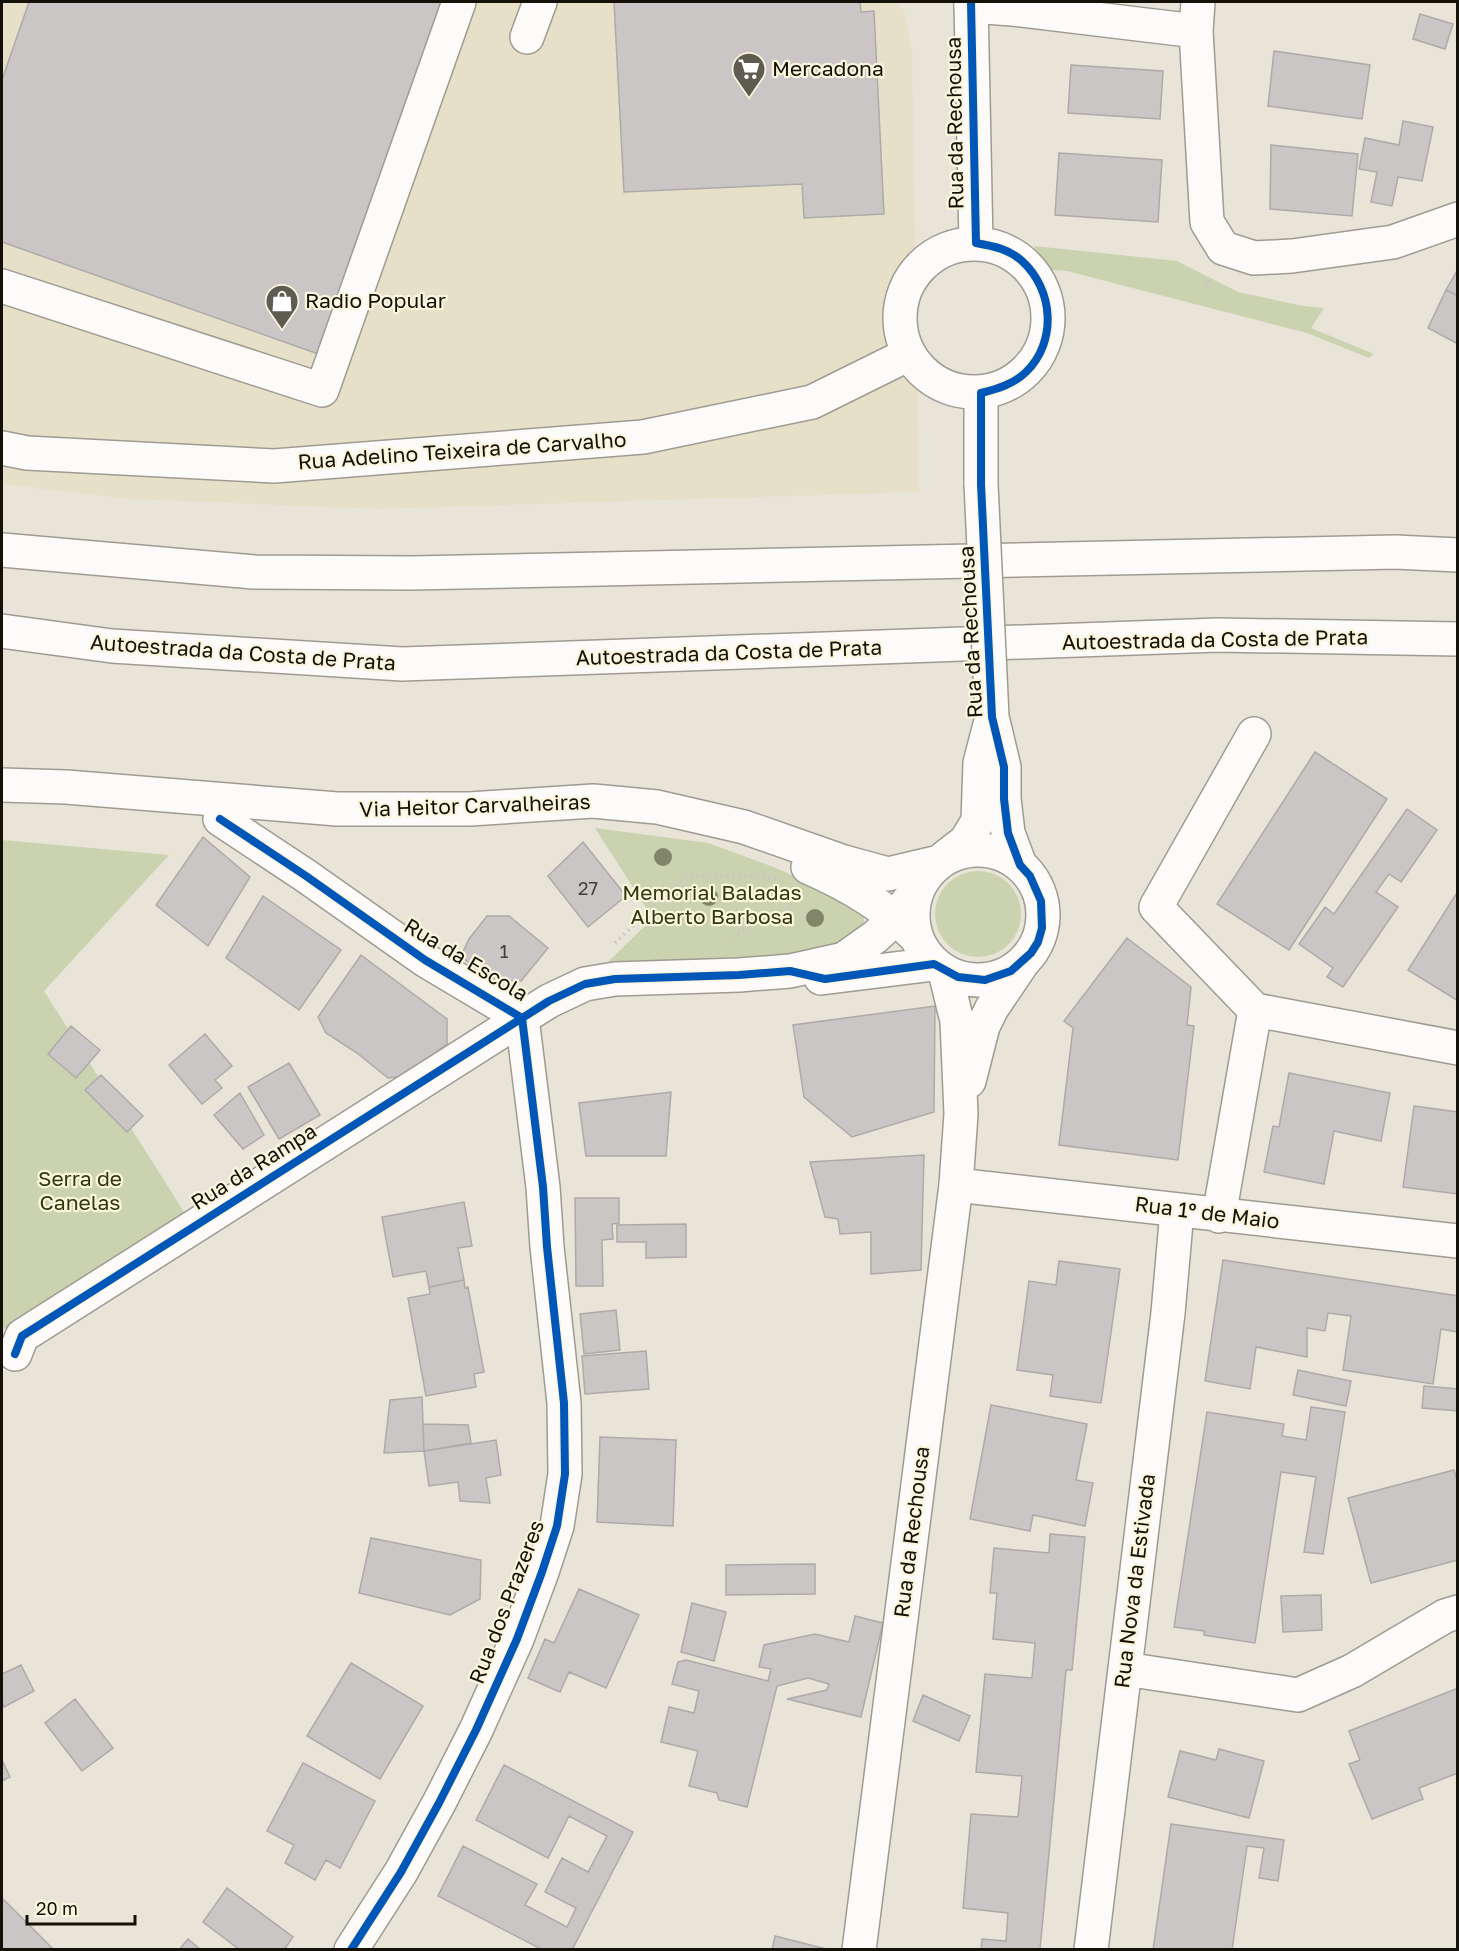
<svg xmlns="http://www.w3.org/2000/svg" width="1459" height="1951" viewBox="0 0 1459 1951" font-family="'Golos Text',sans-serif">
<rect width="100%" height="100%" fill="#e8e4d7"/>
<!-- built -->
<path fill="#e7e0c9" d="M 2,2 L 895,2 L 904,11 L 912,50 L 919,492 L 378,509 L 128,499 L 2,484 Z"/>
<!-- green -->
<path fill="#cbd2af" d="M 1034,246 L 1177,261 L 1238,292 L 1303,306 L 1324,308 L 1311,328 L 1374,354 L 1369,358 L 1307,333 L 1067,271 L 1053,270 L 1040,264 Z
M 595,828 L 708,843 L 776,868 L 855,904 L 863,913 L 864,921 L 862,933 L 838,954 L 717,965 L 607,963 L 654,917 L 647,909 Z
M 2,840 L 169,855 L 44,991 L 186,1215 L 2,1330 Z
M935 914a43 43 0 1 1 86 0a43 43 0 1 1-86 0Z"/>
<!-- building -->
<path fill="#c9c6c5" stroke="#adaaa9" stroke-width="1.5" d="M 29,2 L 445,2 L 321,355 L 2,242 L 2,80 Z
M 614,2 L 860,2 L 861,12 L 874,11 L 884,214 L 804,218 L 802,184 L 624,192 Z
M 1420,14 L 1453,24 L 1445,49 L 1413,39 Z
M 1274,51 L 1370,65 L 1362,119 L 1268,106 Z
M 1071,65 L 1163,71 L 1160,119 L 1068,113 Z
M 1403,121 L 1433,127 L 1422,181 L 1398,177 L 1392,206 L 1371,202 L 1377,172 L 1359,169 L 1365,138 L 1399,145 Z
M 1271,145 L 1358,154 L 1352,216 L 1270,209 Z
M 1059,153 L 1162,160 L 1158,222 L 1055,215 Z
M 1458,269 L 1458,296 L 1446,290 Z
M 1446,290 L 1458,296 L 1458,344 L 1428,328 Z
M 1315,752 L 1387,799 L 1289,950 L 1217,904 Z
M 1407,809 L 1437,830 L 1401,882 L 1389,874 L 1376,892 L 1398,907 L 1343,987 L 1327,977 L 1333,968 L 1299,944 L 1325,907 L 1334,914 Z
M 203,837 L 250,877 L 208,946 L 156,905 Z
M 583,842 L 626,896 L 588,927 L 548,876 Z
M 1458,891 L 1458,1001 L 1408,970 Z
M 263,896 L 341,950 L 299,1010 L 226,958 Z
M 487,916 L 509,916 L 548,948 L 521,981 L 498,981 L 477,970 L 461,956 L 469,939 Z
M 1127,938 L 1191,987 L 1187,1025 L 1194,1026 L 1178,1160 L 1059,1145 L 1073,1028 L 1064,1021 Z
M 361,955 L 447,1019 L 447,1044 L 405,1076 L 388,1078 L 357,1053 L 326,1033 L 318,1017 Z
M 935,1006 L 934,1112 L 852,1137 L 804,1097 L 793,1025 Z
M 71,1026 L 100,1050 L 76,1078 L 48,1054 Z
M 205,1034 L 232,1066 L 215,1080 L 222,1088 L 202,1104 L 169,1065 Z
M 289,1063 L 320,1115 L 279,1139 L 248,1087 Z
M 1289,1073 L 1390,1093 L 1381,1141 L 1334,1131 L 1324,1184 L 1264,1172 L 1273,1126 L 1279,1127 Z
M 101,1075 L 143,1116 L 127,1132 L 85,1090 Z
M 671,1092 L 666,1156 L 586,1156 L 579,1103 Z
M 240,1093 L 264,1135 L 243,1149 L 214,1115 Z
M 1414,1106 L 1458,1112 L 1458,1194 L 1403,1187 Z
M 924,1155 L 921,1270 L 871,1274 L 871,1232 L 840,1234 L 838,1219 L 825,1217 L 810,1162 Z
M 575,1198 L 619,1198 L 619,1223 L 612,1224 L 613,1239 L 602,1240 L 603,1286 L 576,1286 Z
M 464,1202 L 472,1246 L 458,1248 L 464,1280 L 429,1287 L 426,1271 L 393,1277 L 382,1217 Z
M 686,1224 L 686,1257 L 646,1258 L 646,1242 L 617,1242 L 617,1225 Z
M 1223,1260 L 1458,1296 L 1458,1332 L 1441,1329 L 1433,1384 L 1343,1370 L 1351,1316 L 1328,1313 L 1325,1331 L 1307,1328 L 1307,1357 L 1256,1347 L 1250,1389 L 1205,1381 Z
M 1059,1261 L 1120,1269 L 1101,1403 L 1050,1396 L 1053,1375 L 1017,1370 L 1029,1281 L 1056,1285 Z
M 464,1280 L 465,1288 L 468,1287 L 484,1372 L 474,1374 L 476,1387 L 426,1396 L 408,1298 L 430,1294 L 429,1287 Z
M 616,1310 L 620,1350 L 584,1354 L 580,1314 Z
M 646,1351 L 649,1389 L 585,1394 L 582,1356 Z
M 1298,1370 L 1351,1381 L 1346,1406 L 1293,1395 Z
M 1424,1386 L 1458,1389 L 1458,1411 L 1422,1408 Z
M 422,1397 L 424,1451 L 384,1453 L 390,1400 Z
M 991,1405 L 1087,1424 L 1076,1480 L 1093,1483 L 1085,1526 L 1033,1515 L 1030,1531 L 970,1519 Z
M 1311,1407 L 1345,1412 L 1323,1554 L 1304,1552 L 1316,1477 L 1281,1472 L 1255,1643 L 1204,1635 L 1204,1631 L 1174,1627 L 1207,1412 L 1284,1424 L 1282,1436 L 1306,1440 Z
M 423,1424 L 468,1425 L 471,1443 L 424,1451 Z
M 600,1437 L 676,1440 L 673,1526 L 597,1522 Z
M 496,1440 L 501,1475 L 486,1478 L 490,1503 L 460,1501 L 458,1482 L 429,1486 L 424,1451 Z
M 1454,1470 L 1458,1484 L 1458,1560 L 1371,1583 L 1348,1498 Z
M 1050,1534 L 1085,1537 L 1072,1670 L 1066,1670 L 1040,1950 L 981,1950 L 982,1939 L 1006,1941 L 1008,1913 L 963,1908 L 971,1814 L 1018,1817 L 1022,1776 L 976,1772 L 985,1674 L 1032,1678 L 1035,1643 L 993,1639 L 997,1593 L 990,1593 L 994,1548 L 1049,1553 Z
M 371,1538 L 481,1560 L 480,1599 L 450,1615 L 359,1593 Z
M 815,1564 L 815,1594 L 726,1595 L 726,1565 Z
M 579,1589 L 639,1615 L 606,1688 L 569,1672 L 560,1692 L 528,1678 L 545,1639 L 554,1643 Z
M 1321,1595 L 1322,1630 L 1283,1632 L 1281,1596 Z
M 692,1603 L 726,1612 L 714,1661 L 681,1652 Z
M 855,1616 L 883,1623 L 861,1717 L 787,1699 L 827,1690 L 829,1684 L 808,1678 L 777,1686 L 747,1807 L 719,1800 L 717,1793 L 689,1786 L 698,1751 L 661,1742 L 669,1707 L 694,1713 L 699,1691 L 672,1684 L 678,1662 L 686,1660 L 768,1681 L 771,1669 L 759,1667 L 764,1645 L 815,1634 L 849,1642 Z
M 351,1663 L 423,1706 L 380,1779 L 307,1736 Z
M 21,1665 L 34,1691 L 4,1707 L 2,1702 L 2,1674 Z
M 1458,1688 L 1458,1773 L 1419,1788 L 1423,1799 L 1372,1819 L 1349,1764 L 1360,1760 L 1349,1731 Z
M 923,1695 L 970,1716 L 959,1741 L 913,1721 Z
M 75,1699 L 113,1748 L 82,1771 L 45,1723 Z
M 1219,1749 L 1264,1761 L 1249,1818 L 1168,1797 L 1180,1751 L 1216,1760 Z
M 2,1760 L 10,1777 L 2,1781 Z
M 303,1763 L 375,1801 L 340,1868 L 326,1860 L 315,1880 L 285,1863 L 294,1845 L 267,1831 Z
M 504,1765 L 633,1832 L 572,1950 L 543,1950 L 438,1896 L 463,1846 L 537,1884 L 525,1905 L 567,1927 L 576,1908 L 545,1892 L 562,1858 L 588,1872 L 607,1836 L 569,1816 L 548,1858 L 476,1820 Z
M 1171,1824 L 1284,1840 L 1278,1881 L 1259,1878 L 1264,1848 L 1247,1846 L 1232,1950 L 1153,1950 Z
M 227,1888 L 293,1937 L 284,1950 L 240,1950 L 203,1922 Z
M 2,1898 L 53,1949 L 52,1950 L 2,1950 Z
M 775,1936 L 830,1950 L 772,1950 Z
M 188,1939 L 201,1950 L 179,1950 Z"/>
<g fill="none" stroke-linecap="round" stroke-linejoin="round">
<!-- minor casing -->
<g stroke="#9f9b92" stroke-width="36">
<path id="minor" d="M 1198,2 L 1196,31 L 1207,222 L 1223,248 L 1254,258 L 1292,256 L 1393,242 L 1458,219
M 971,6 L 1012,9 L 1196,31
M 527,37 L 540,2
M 2,286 L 322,390 L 459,2
M 1254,734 L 1156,907 L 1255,1010
M 220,819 L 306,876 L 425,960 L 522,1018
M 821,978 L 934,964
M 1255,1010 L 1458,1048
M 956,1185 L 1458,1241
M 1219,1216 L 1255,1010
M 15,1354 L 22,1336 L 549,1001 L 585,984 L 615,979 L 739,975 L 790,971 L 844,959 L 875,937 L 896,918 L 917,889
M 1125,1669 L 1298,1695 L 1352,1671 L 1445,1616 L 1458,1612
M 351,1950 L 401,1872 L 439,1803 L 476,1730 L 517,1639 L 542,1572 L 557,1526 L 565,1474 L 564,1403 L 547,1247 L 543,1187 L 522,1018
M 1091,1950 L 1168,1313 L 1177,1211"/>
</g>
<!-- major casing -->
<g stroke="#9f9b92" stroke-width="36">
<path id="major" d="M 971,2 L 976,243
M900 318a74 74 0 1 1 148 0a74 74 0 1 1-148 0Z
M 2,448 L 27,453 L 274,466 L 643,437 L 812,402 L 909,354
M 981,484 L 981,393
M 993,721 L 1004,767 L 1004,799 L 1008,833 L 1020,865
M 2,785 L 66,787 L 337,809 L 470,809 L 593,801 L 657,807 L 744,827 L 844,862 L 888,874 L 939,862
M913 915a65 65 0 1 1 130 0a65 65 0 1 1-130 0Z
M 944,858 L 966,841 L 978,821 L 980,763 L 992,717
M 808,867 C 847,884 885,906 916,937
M 969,1081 L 983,1026 L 992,1008 L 1021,965
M 859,1950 L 956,1185 L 961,1114 L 957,1021 L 945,972"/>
</g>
<!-- highway casing -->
<g stroke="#9f9b92" stroke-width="36">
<path id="highway" d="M 2,550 L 254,572 L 412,573 L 1395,552 L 1458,555
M 2,631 L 112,646 L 402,664 L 1218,635 L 1458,639"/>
</g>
<!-- path -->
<path stroke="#c8c6c2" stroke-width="4" stroke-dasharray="1.5 4.5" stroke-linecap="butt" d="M 1206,287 L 1209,279
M 727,939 L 800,901
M 615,943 L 685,877 L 747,876 L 776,878"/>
<!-- minor -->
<use href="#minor" stroke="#fcfbf9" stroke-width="33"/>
<!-- major -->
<use href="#major" stroke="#fcfbf9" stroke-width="33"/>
<!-- highway -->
<use href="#highway" stroke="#fcfbf9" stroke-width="33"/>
<!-- major-bridge casing -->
<g stroke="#9f9b92" stroke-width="36" stroke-linecap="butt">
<path id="major-bridge" d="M 981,484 L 992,717"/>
</g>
<!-- major-bridge -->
<use href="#major-bridge" stroke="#fcfbf9" stroke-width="33"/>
<!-- cycleway casing -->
<g stroke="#fcf5dd" stroke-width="11">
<path id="cycleway" d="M 220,819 L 306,876 L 425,960 L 522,1018
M 15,1354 L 22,1336 L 549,1001 L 585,984 L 615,979 L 739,975 L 790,971 L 825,979 L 934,964 L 958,977 L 985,980 L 1011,971 L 1031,953 L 1038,942 L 1042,928 L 1041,901 L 1030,876 L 1020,865 L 1008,833 L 1004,799 L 1004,767 L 992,717 L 981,484 L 981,393 C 997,389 1014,384 1026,372 C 1057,342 1054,290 1022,261 C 1009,249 993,246 976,243 L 971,2
M 351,1950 L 401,1872 L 439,1803 L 476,1730 L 517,1639 L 542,1572 L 557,1526 L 565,1474 L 564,1403 L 547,1247 L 543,1187 L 522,1018"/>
</g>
<!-- cycleway -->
<use href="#cycleway" stroke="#0057b8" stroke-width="8"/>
</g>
<!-- trees -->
<g fill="#828668">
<circle cx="663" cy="857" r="9"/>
<circle cx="709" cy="897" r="9"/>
<circle cx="815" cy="918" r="9"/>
</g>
<!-- icons -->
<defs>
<g id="supermarket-pin" transform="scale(1.725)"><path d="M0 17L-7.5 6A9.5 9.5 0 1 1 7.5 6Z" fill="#5e5b51" stroke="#fcf5dd"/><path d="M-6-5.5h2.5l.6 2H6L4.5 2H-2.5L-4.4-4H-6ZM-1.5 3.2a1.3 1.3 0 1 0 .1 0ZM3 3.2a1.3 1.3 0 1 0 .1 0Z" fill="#fff"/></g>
<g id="shop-pin" transform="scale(1.725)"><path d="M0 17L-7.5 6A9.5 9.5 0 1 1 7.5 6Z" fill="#5e5b51" stroke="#fcf5dd"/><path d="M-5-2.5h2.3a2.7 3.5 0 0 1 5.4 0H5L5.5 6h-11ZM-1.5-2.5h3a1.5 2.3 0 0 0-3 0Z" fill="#fff"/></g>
</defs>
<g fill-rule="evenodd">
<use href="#supermarket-pin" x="749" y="69"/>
<use href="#shop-pin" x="282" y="301"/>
</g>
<g text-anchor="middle" stroke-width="4.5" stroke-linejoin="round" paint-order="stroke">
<!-- number labels -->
<g font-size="18" fill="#413e38">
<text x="588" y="895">27</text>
<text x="504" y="958">1</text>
</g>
<!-- poi labels -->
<g font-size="21" fill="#141109" stroke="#fcf5dd" text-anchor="start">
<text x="772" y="76">Mercadona</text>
<text x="305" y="308">Radio Popular</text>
</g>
<!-- street labels -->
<g font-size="21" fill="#141109" stroke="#fcf5dd">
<text transform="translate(955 123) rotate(-91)" y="7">Rua da Rechousa</text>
<text transform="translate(462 451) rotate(-4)" y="7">Rua Adelino Teixeira de Carvalho</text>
<text transform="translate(971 632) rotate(-93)" y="7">Rua da Rechousa</text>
<text transform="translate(1215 640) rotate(-1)" y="7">Autoestrada da Costa de Prata</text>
<text transform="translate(243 653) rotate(4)" y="7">Autoestrada da Costa de Prata</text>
<text transform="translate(729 653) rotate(-2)" y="7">Autoestrada da Costa de Prata</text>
<text transform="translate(475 806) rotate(-2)" y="7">Via Heitor Carvalheiras</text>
<text transform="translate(466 960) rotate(31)" y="7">Rua da Escola</text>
<text transform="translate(254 1167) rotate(-32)" y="7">Rua da Rampa</text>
<text transform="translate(1207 1213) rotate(7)" y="7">Rua 1º de Maio</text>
<text transform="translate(912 1532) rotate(-83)" y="7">Rua da Rechousa</text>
<text transform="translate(1135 1581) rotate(-83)" y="7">Rua Nova da Estivada</text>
<text transform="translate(507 1602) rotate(-69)" y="7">Rua dos Prazeres</text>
</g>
<!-- park labels -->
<g font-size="21" fill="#2f390e" stroke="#fcf5dd">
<text x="712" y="900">Memorial Baladas<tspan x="712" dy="24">Alberto Barbosa</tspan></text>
<text x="80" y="1186">Serra de<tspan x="80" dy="24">Canelas</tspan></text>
</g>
</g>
<!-- border -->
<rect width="1459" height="1951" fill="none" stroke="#141109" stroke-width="6"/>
<!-- scale -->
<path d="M27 1915v9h108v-9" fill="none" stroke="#141109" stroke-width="3"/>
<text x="36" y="1915" font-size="18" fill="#141109" stroke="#fcf5dd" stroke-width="4.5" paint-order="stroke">20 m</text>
</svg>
